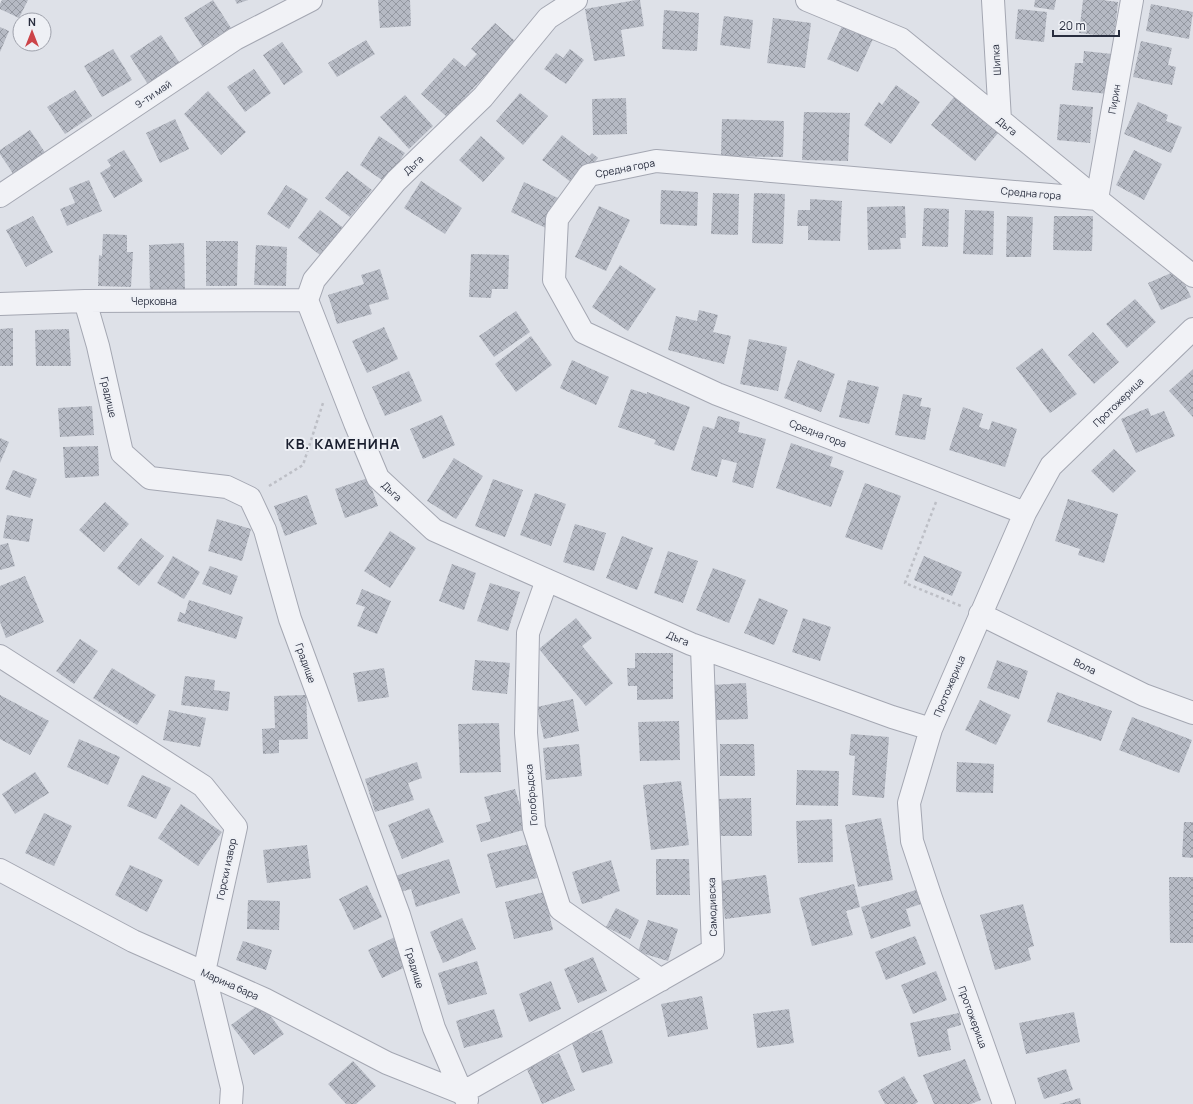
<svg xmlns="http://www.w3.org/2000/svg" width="1193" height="1104" viewBox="0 0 1193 1104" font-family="Manrope,sans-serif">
<defs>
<pattern id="building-cross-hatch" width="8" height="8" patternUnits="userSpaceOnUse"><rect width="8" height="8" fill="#b6bac4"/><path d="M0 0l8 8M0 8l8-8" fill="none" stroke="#9498a1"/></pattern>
</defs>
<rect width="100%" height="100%" fill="#dee1e8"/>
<!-- building -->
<path fill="url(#building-cross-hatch)" d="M 2,0 L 28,0 L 19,18 L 0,9 L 0,4 Z
M 213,0 L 231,28 L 202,46 L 184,18 Z
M 235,0 L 248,0 L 237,4 Z
M 378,0 L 410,0 L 411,26 L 380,28 Z
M 636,0 L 640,0 L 644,26 L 621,30 L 625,56 L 594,61 L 585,9 Z
M 1035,0 L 1056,0 L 1054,10 L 1034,7 Z
M 1083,0 L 1102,0 L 1118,2 L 1114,37 L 1079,33 Z
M 1151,4 L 1193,12 L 1189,39 L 1146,31 Z
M 1018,9 L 1047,12 L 1044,42 L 1015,39 Z
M 664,10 L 699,13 L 697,51 L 662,49 Z
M 724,16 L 753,20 L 750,49 L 720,45 Z
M 773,18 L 811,23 L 805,68 L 767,63 Z
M 495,23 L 516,42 L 447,117 L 421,94 L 454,58 L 465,67 L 477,54 L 471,49 Z
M 842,26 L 873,39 L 858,72 L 827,59 Z
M 0,27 L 9,31 L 0,52 Z
M 161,35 L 181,65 L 149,86 L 130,56 Z
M 366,40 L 375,54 L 337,77 L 328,63 Z
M 1141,41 L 1172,48 L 1168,65 L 1176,67 L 1172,85 L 1133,77 Z
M 282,42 L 303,72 L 284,85 L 263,55 Z
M 113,49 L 132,80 L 102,97 L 84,66 Z
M 570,49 L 584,60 L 566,84 L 544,69 L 556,53 L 563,58 Z
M 1084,51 L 1112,54 L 1108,94 L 1072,90 L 1075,63 L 1083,63 Z
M 254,69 L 271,93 L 245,112 L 227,87 Z
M 896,85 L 920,102 L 891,144 L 864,125 L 879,102 L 882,105 Z
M 75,90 L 92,116 L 65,134 L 47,107 Z
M 208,91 L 246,132 L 221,155 L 184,114 Z
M 520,93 L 548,116 L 523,145 L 496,121 Z
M 405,95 L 433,126 L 409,149 L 380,117 Z
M 954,97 L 998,133 L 975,161 L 931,125 Z
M 626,98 L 627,134 L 593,135 L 592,99 Z
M 1138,102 L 1168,115 L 1166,121 L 1182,127 L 1171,153 L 1124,134 Z
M 1060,104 L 1093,107 L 1090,143 L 1057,140 Z
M 804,112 L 850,113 L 848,161 L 802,160 Z
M 175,119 L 189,149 L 160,163 L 146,133 Z
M 722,119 L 784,121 L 783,157 L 721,156 Z
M 30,130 L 48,157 L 16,178 L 0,154 L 0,150 Z
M 562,135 L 589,156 L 592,153 L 598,158 L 576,186 L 542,160 Z
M 379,136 L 405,153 L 385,182 L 360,165 Z
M 481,136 L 505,158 L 483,182 L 459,160 Z
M 124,150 L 143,181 L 114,198 L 100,173 L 111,166 L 107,160 Z
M 1134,150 L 1162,164 L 1144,200 L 1116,185 Z
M 347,171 L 372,190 L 350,217 L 325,198 Z
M 89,180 L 102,211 L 67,226 L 60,209 L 75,203 L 69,188 Z
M 421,181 L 462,208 L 445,234 L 404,208 Z
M 524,182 L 560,199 L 546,228 L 511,212 Z
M 286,185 L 308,199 L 289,229 L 267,214 Z
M 661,190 L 698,192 L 697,226 L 660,224 Z
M 713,193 L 739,194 L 738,235 L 711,234 Z
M 754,193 L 785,194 L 783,244 L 752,243 Z
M 810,199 L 842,201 L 840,241 L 808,240 L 808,226 L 797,226 L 798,210 L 810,210 Z
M 599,206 L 630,220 L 606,271 L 575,257 Z
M 905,206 L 906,238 L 900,238 L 901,249 L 868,250 L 867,207 Z
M 924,208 L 949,209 L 948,247 L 922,246 Z
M 320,210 L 346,230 L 324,258 L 298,238 Z
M 965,210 L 994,211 L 993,255 L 963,254 Z
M 33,216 L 53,252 L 26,267 L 6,230 Z
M 1007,216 L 1033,217 L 1031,257 L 1006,257 Z
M 1054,216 L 1093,216 L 1092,251 L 1053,250 Z
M 103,234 L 127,235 L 127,252 L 133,252 L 131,287 L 98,286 L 99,255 L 102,256 Z
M 206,241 L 238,241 L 237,286 L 206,286 Z
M 184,243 L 185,292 L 150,293 L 149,245 Z
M 256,245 L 287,247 L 286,286 L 254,285 Z
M 471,254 L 509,255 L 508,289 L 492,289 L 491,298 L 469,297 Z
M 620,265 L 656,289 L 628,331 L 592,307 Z
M 380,269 L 389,299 L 369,305 L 372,314 L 337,324 L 328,295 L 364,284 L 361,275 Z
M 1178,270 L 1191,297 L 1161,310 L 1148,283 Z
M 1135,299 L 1156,322 L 1127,348 L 1106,324 Z
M 699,310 L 718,315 L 713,332 L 731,336 L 724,364 L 668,350 L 676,316 L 697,321 Z
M 516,311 L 530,332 L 494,357 L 479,336 Z
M 384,327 L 398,359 L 367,373 L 352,341 Z
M 13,328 L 13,366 L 0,366 L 0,329 Z
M 69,329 L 71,366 L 36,366 L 35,330 Z
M 1093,332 L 1119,362 L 1094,384 L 1068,355 Z
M 531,336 L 552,365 L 516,392 L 495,364 Z
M 749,339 L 787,347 L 778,391 L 740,384 Z
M 1042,348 L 1077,394 L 1050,413 L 1016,368 Z
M 572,360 L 609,377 L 596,405 L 560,388 Z
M 798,360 L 835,374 L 821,412 L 784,398 Z
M 1193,369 L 1193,417 L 1169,391 Z
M 409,371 L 422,401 L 385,416 L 372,387 Z
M 848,380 L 879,387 L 869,424 L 839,417 Z
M 631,389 L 647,394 L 647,392 L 690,407 L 674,451 L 654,444 L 656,440 L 618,427 Z
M 903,394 L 922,398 L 920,406 L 931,408 L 925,440 L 895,435 Z
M 92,406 L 94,435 L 60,437 L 58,408 Z
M 963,407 L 983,414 L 979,427 L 989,430 L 992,421 L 1017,429 L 1005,467 L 949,450 Z
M 1148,408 L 1151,416 L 1164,411 L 1175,436 L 1136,453 L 1121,419 Z
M 442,415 L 455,445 L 423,459 L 410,429 Z
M 718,416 L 740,422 L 738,432 L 766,439 L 753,488 L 732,482 L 737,463 L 722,459 L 717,477 L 691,470 L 703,426 L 714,429 Z
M 0,438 L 9,442 L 0,463 Z
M 791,443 L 833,457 L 830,466 L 844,471 L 831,507 L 776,488 Z
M 98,446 L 99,476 L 65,478 L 63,447 Z
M 1114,449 L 1136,471 L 1113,493 L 1091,471 Z
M 454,458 L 483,476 L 456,519 L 427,501 Z
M 13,470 L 37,479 L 30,498 L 5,489 Z
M 368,478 L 378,506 L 345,518 L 335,489 Z
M 493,479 L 523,490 L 505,537 L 475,526 Z
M 865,483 L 901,496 L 882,550 L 845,537 Z
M 535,493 L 566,504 L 551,546 L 520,535 Z
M 307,495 L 317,524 L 285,536 L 274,506 Z
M 1068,499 L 1118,514 L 1104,563 L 1078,555 L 1080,549 L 1055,541 Z
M 105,502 L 129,524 L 104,552 L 79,530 Z
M 7,515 L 33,519 L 29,542 L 3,538 Z
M 217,519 L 251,529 L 242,561 L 208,551 Z
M 575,524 L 606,533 L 594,571 L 563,562 Z
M 390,531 L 416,548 L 390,588 L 364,571 Z
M 622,536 L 653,548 L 637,590 L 606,578 Z
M 141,538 L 164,556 L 139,586 L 117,568 Z
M 8,543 L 15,566 L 0,570 L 0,545 Z
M 668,551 L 698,561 L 683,603 L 654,593 Z
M 173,556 L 200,572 L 184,599 L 157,583 Z
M 924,556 L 962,572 L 952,596 L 914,580 Z
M 452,564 L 476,573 L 464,610 L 439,601 Z
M 210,566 L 238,576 L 231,595 L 202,584 Z
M 713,568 L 746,580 L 729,623 L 696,610 Z
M 25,576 L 44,622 L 6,638 L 0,622 L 0,586 Z
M 490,583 L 520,592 L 508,631 L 477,621 Z
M 362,589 L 391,601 L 377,634 L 357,626 L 365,607 L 356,604 Z
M 759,598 L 788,610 L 774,645 L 744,633 Z
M 189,600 L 243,617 L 236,639 L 177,621 L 180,612 L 185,614 Z
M 576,618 L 592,638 L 582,646 L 613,683 L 586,706 L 539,649 Z
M 803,618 L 831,627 L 820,661 L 792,652 Z
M 80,639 L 98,651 L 74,684 L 56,671 Z
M 635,653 L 673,653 L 673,699 L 637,700 L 637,686 L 628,686 L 627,668 L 635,668 Z
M 475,660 L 510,663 L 507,694 L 472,690 Z
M 997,660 L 1028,671 L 1019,699 L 987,688 Z
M 112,668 L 156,695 L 137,725 L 93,698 Z
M 384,668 L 389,697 L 358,702 L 353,673 Z
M 185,676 L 215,680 L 214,690 L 230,692 L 228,711 L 181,705 Z
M 746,683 L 748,719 L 714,720 L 712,685 Z
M 1057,692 L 1112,711 L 1101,741 L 1047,722 Z
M 0,695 L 49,721 L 30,755 L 0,739 Z
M 306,695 L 308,739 L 279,740 L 279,753 L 263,754 L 262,729 L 275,728 L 274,696 Z
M 573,699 L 579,731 L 544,739 L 537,707 Z
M 980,700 L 1011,715 L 996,745 L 965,730 Z
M 169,710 L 206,718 L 200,747 L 163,740 Z
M 1132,717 L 1192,740 L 1179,773 L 1119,750 Z
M 679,721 L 680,760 L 640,761 L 638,722 Z
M 499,723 L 501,772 L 460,773 L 458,724 Z
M 851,734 L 889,737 L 884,798 L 852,795 L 855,756 L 849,755 Z
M 79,739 L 120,757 L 108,785 L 67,767 Z
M 579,744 L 582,776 L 546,780 L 543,748 Z
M 720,744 L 754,744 L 755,776 L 720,776 Z
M 417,762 L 422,778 L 408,783 L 414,800 L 375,812 L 365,779 Z
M 957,762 L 994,764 L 993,793 L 956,792 Z
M 797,770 L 839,771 L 838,806 L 796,805 Z
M 35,772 L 49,793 L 15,814 L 2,794 Z
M 142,775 L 171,788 L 156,819 L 127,806 Z
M 681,781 L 689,845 L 651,850 L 643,785 Z
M 515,789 L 527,829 L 481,842 L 476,825 L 491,821 L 484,797 Z
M 751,798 L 752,836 L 719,836 L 719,799 Z
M 181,804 L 222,832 L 198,866 L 158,838 Z
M 429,808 L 444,842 L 402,859 L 388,825 Z
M 44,813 L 72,826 L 54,866 L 25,853 Z
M 881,818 L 893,880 L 858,887 L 845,825 Z
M 832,819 L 833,862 L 798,863 L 796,821 Z
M 1184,822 L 1193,822 L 1193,858 L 1182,857 Z
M 529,844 L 537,878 L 496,888 L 487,854 Z
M 307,845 L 311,878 L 267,883 L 263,850 Z
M 449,859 L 460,893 L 416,907 L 411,889 L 397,893 L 392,877 Z
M 656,859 L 689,859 L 690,895 L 656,895 Z
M 611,860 L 620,891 L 602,897 L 603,898 L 582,904 L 572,872 Z
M 130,865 L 163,880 L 147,912 L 115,895 Z
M 766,875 L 771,913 L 725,919 L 720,881 Z
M 1169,877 L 1193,877 L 1193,943 L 1170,943 Z
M 854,884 L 860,907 L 846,911 L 853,935 L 812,946 L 799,898 Z
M 367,885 L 382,917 L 354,930 L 339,899 Z
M 916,890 L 921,904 L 906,909 L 911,926 L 871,939 L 861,907 Z
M 544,892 L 553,930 L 514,939 L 505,902 Z
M 248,900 L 280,901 L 279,930 L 247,929 Z
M 1023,904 L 1034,946 L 1028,948 L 1031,960 L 995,970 L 980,915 Z
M 616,908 L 639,920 L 630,939 L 606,927 Z
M 462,918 L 476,949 L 443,963 L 430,932 Z
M 648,920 L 678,929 L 668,961 L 638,952 Z
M 397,936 L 410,965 L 382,978 L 368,950 Z
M 915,936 L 926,964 L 886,980 L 875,952 Z
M 243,941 L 272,950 L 266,970 L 236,960 Z
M 593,957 L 607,991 L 578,1003 L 564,969 Z
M 477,961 L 487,994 L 448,1005 L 438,973 Z
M 936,971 L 947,1000 L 913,1014 L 901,985 Z
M 551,981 L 561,1009 L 529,1022 L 519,994 Z
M 702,996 L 708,1029 L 668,1037 L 661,1004 Z
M 261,1003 L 284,1034 L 254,1055 L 231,1025 Z
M 494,1009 L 503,1037 L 464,1048 L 456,1021 Z
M 789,1009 L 794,1043 L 757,1048 L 753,1014 Z
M 1074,1012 L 1080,1042 L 1026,1054 L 1019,1023 Z
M 959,1013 L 961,1025 L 947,1029 L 951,1050 L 918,1057 L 910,1023 Z
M 602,1030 L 613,1063 L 582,1073 L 571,1040 Z
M 559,1053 L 575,1090 L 542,1104 L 526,1067 Z
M 965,1059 L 981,1100 L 971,1104 L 934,1104 L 923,1075 Z
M 353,1061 L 376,1086 L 356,1104 L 346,1104 L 328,1084 Z
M 1066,1069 L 1073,1090 L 1044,1099 L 1037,1078 Z
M 904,1076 L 918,1102 L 915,1104 L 885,1104 L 878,1091 Z
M 1080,1098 L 1081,1104 L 1059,1104 Z"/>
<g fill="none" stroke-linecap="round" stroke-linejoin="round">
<!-- street casing -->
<g stroke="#a4a7b2" stroke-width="24">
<path id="street" d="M 576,0 L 548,18 L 483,97 L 396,181 L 314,280 L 307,300 L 355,423 L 378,478 L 434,530 L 691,644 L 892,717 L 931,729
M 807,0 L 901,39 L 1097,199 L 1193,276
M 993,0 L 1000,120
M 0,196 L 235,39 L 311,0
M 85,301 L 98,346 L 122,453 L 150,478 L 227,487 L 250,498 L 265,530 L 290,619 L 399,915 L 434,1028 L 462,1093 L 467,1100
M 0,304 L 85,301 L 307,300
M 1025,513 L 717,394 L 583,332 L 554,280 L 557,219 L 589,175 L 656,161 L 1097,199 L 1132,0
M 547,580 L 528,633 L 526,733 L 534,828 L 560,909 L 661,980
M 980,614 L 1144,695 L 1193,713
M 0,656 L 203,786 L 236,827 L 204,972 L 232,1088 L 231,1104
M 0,870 L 133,941 L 264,999 L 387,1063 L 462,1093 L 713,950 L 702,648
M 1004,1104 L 931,898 L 912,841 L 909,803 L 931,729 L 1025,513 L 1051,466 L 1193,329"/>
</g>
<!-- path -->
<path stroke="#bdbfc6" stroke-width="2.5" stroke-dasharray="3 3" stroke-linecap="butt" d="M 269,486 L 303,465 L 323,403
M 936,502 L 905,583 L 961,606"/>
<!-- street -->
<use href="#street" stroke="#f1f2f6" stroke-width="22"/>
</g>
<g text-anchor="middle" stroke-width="4" stroke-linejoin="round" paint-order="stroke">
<!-- street labels -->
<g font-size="10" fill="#282d3e" stroke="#eef0f5">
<text transform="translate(996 60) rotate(-94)" y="4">Шипка</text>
<text transform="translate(153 94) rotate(-34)" y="4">9-ти май</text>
<text transform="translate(1114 99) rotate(-80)" y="4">Пирин</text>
<text transform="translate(1007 126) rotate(39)" y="4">Дъга</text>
<text transform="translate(413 165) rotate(-44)" y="4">Дъга</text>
<text transform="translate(625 168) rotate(-11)" y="4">Средна гора</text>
<text transform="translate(1031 193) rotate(5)" y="4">Средна гора</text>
<text x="154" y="305">Черковна</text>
<text transform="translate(109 397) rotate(77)" y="4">Градище</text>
<text transform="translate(1118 402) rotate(-44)" y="4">Протожерица</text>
<text transform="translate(818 433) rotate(21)" y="4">Средна гора</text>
<text transform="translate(392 491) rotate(43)" y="4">Дъга</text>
<text transform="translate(678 638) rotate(23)" y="4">Дъга</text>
<text transform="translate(306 663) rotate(70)" y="4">Градище</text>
<text transform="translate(1085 666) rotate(26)" y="4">Вола</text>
<text transform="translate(949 686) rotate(-67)" y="4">Протожерица</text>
<text transform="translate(531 795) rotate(-95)" y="4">Голобръдска</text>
<text transform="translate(226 869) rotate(-78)" y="4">Горски извор</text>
<text transform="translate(712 907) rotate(-92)" y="4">Самодивска</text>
<text transform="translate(415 968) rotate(73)" y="4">Градище</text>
<text transform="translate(230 984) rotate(24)" y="4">Марина бара</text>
<text transform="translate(973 1017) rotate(70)" y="4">Протожерица</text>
</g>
<!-- district labels -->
<g font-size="14" font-weight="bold" letter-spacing="1" fill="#1a1f2f" stroke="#eef0f5">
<text x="343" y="449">КВ. КАМЕНИНА</text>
</g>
</g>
<!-- north arrow -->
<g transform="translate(32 32)"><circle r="19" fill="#eef0f5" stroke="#9fa2ac"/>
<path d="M0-3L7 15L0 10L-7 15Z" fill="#cc4449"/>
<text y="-6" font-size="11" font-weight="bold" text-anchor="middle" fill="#282d3e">N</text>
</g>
<!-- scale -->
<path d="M1053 30v6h66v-6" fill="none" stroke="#282d3e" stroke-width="2"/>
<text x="1059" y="30" font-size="12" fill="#282d3e" stroke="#eef0f5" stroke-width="3" paint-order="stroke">20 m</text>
</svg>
